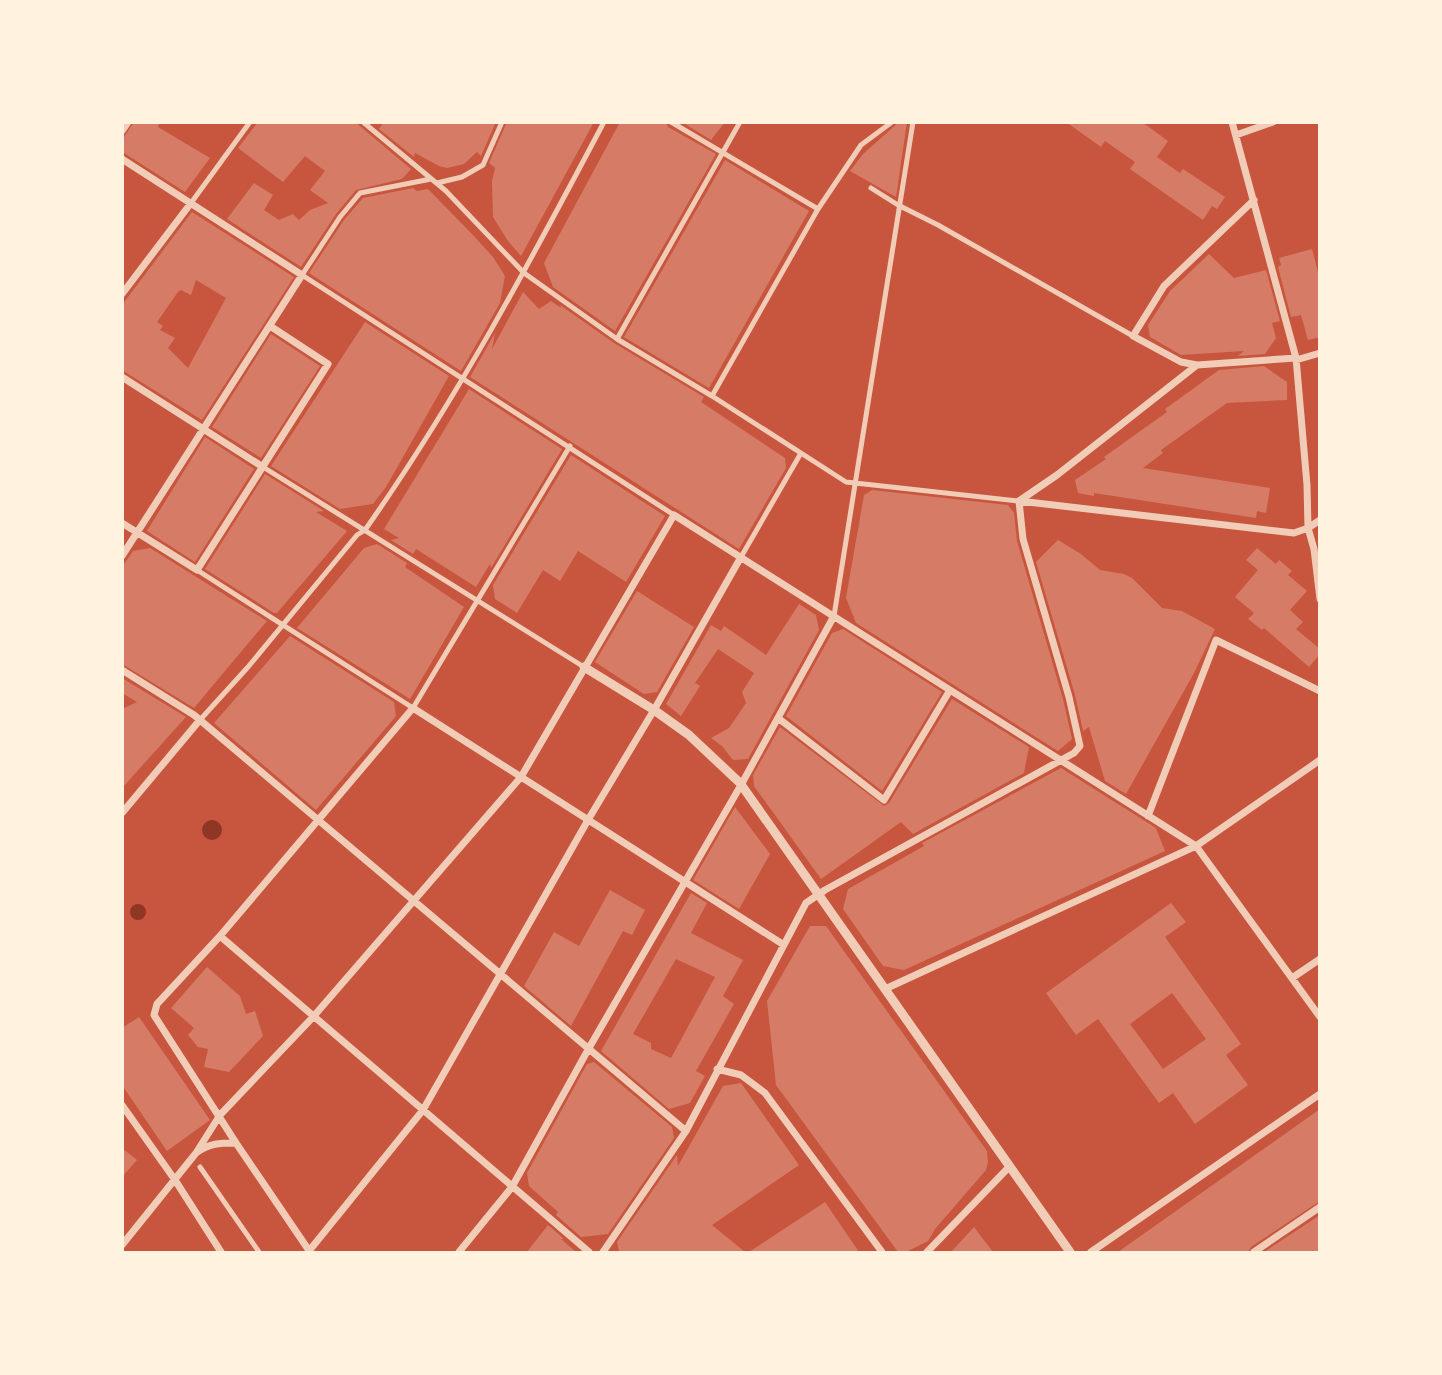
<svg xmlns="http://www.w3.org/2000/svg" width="1442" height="1375" viewBox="0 0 1442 1375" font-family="Karla,sans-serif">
<rect width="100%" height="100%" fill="#c8553d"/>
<!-- water -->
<path fill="#8f3625" d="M202 830a10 10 0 1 1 20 0a10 10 0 1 1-20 0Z
M130 912a8 8 0 1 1 16 0a8 8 0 1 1-16 0Z"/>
<!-- building -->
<path fill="#d67c66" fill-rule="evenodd" d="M 134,122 L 160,122 L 158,127 L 210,158 L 185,192 L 124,153 L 122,140 Z
M 258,122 L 355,122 L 411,169 L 402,179 L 356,190 L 336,214 L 301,267 L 227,219 L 254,183 L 273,195 L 264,210 L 279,220 L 293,214 L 299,220 L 310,210 L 328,203 L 310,190 L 325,171 L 305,156 L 283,182 L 238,148 Z
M 384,122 L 496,122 L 481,156 L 477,152 L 464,164 L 447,168 L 439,166 L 415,153 L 414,157 L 379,129 Z
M 507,122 L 594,122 L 521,256 L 508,241 L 493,217 L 492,181 L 495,168 L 489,163 Z
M 620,122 L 666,122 L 668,127 L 716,154 L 615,331 L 553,287 L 544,263 Z
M 682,122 L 725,122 L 711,140 Z
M 899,122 L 907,122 L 896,197 L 850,171 L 863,154 Z
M 1066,122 L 1142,122 L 1168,141 L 1157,157 L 1180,173 L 1183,169 L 1225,197 L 1217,209 L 1212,206 L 1203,220 L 1130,169 L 1135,162 L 1105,141 L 1101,147 Z
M 725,160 L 809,211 L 709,388 L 624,337 Z
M 413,188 L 417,191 L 428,189 L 471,233 L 493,257 L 505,276 L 500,303 L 461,371 L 309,273 L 344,220 L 363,198 Z
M 192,212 L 294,277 L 202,420 L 122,370 L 122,305 ZM 196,280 L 226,298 L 188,368 L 168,348 L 175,338 L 160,330 L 163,326 L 157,322 L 178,292 L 181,290 L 191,295 Z
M 1312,249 L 1320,280 L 1320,337 L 1308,340 L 1301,315 L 1291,317 L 1278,267 L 1281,265 L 1279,258 Z
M 1209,254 L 1234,278 L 1266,270 L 1280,321 L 1272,323 L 1276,338 L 1265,354 L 1238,356 L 1244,351 L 1181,355 L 1150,337 L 1148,325 L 1170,291 Z
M 523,292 L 539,309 L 551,301 L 561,308 L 560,305 L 614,343 L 704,397 L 701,402 L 785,458 L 786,468 L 739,549 L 470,377 L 495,333 L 492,349 Z
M 365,322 L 449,376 L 386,487 L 373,504 L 340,509 L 271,466 Z
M 271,334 L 320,366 L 261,458 L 212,427 Z
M 1264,366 L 1287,382 L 1287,400 L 1227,403 L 1161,450 L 1163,453 L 1143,468 L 1270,488 L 1266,513 L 1257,511 L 1256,518 L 1094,493 L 1094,496 L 1078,493 L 1075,480 L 1106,459 L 1104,457 L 1167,412 L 1165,409 L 1219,370 Z
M 469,389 L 562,449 L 491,568 L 490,564 L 476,587 L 416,549 L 413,554 L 391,540 L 399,538 L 384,529 Z
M 205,437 L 254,469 L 195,562 L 147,531 Z
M 571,455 L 665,516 L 626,582 L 578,551 L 560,581 L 543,570 L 517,613 L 495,599 L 493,585 Z
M 265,474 L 324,511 L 316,512 L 347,531 L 277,613 L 274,613 L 205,569 Z
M 872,490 L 1008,505 L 1014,513 L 1017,541 L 1063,699 L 1072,739 L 1058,751 L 856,623 L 846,598 L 864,495 Z
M 1058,540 L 1081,554 L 1100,570 L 1124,574 L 1132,578 L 1162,608 L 1182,611 L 1215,629 L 1194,673 L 1126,794 L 1105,781 L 1089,727 L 1083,731 L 1075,695 L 1036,562 Z
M 377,544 L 407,563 L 405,567 L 464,607 L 410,699 L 297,628 L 364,548 Z
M 150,548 L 267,621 L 194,708 L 122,664 L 122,567 L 133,551 Z
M 1257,548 L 1276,564 L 1279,560 L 1292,571 L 1288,575 L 1307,591 L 1290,610 L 1303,622 L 1296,629 L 1320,649 L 1320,654 L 1309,667 L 1264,628 L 1262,630 L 1248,619 L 1254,613 L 1235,597 L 1258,570 L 1246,560 Z
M 637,591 L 694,627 L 657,692 L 644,694 L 595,662 Z
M 799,604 L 816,615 L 819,630 L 748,759 L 733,760 L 722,746 L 711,738 L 729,728 L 746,703 L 742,692 L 754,673 L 718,649 L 695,683 L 700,686 L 681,716 L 666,704 L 711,625 L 721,631 L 724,626 L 766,655 Z
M 843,629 L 942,692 L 882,791 L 786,716 L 832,633 Z
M 290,636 L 394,702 L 396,716 L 316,810 L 214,723 Z
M 122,678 L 186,717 L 122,788 L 122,709 L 137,702 L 122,693 Z
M 952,699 L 1029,747 L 1024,773 L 913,834 L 901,822 L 821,879 L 754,786 L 753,775 L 780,727 L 884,806 L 889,803 Z
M 1061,768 L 1156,828 L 1165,851 L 904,970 L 883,966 L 843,909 L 848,889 L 924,846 L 922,843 Z
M 735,807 L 770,854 L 739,909 L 693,880 Z
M 610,890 L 645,910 L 632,935 L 623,931 L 571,1026 L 524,986 L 554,932 L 579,946 Z
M 691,893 L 707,903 L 691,933 L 743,960 L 723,996 L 734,1004 L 696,1071 L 705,1076 L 690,1103 L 669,1109 L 601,1051 ZM 676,959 L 715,977 L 671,1058 L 651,1049 L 651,1043 L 633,1034 Z
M 1171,903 L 1186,922 L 1165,937 L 1241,1044 L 1226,1055 L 1248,1085 L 1195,1124 L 1173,1093 L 1159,1103 L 1098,1019 L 1076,1035 L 1046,993 ZM 1172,993 L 1206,1039 L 1163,1069 L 1130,1024 Z
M 810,926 L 826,926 L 987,1151 L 988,1162 L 986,1170 L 935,1229 L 928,1241 L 906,1252 L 898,1252 L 776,1085 L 767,1001 Z
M 207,967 L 240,996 L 246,1014 L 255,1011 L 263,1036 L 229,1072 L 204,1067 L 208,1049 L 198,1047 L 188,1035 L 194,1028 L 171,1008 Z
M 139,1017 L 210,1120 L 167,1151 L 122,1085 L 122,1028 Z
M 594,1062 L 672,1127 L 674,1138 L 608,1234 L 581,1237 L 556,1215 L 558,1212 L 529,1186 L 527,1173 L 587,1064 Z
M 741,1083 L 799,1165 L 712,1225 L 745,1252 L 619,1252 L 617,1242 L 677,1155 L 678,1166 L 723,1086 Z
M 1320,1109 L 1320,1201 L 1251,1247 L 1248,1252 L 1118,1252 Z
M 122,1148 L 137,1160 L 122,1177 Z
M 825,1202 L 859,1252 L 749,1252 Z
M 1320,1215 L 1320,1252 L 1264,1252 Z
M 548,1225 L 564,1239 L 561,1239 L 576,1252 L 527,1252 Z
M 974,1227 L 993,1252 L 951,1252 Z"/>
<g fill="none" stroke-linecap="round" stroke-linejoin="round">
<!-- pedestrian -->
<path stroke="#f1ccb7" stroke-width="5" d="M 363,122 L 446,191 L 524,273 L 617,339 L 712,396 L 846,482 L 1019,501
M 671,122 L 818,209
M 431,179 L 360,193 L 340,217 L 302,275 L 674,515
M 437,183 L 462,177 L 483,165 L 502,122
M 871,188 L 898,205 L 938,225 L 1133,336
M 191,203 L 250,122
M 617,339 L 740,122
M 712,396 L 818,209 L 861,145 L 892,122
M 263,467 L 584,667
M 741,557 L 801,453
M 197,570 L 413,708 L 570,446
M 834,616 L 913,122
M 199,721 L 248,667 L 357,535 L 365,530 C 456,401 530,262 604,122
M 200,1167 L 259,1252"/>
<!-- minor -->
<path stroke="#f1ccb7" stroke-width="7" d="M 1232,122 L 1296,358 L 1307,485 L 1308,528 L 1314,549 L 1320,599
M 122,131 L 128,122
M 1236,135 L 1273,122
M 122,159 L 302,275 L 122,556
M 122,294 L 191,203
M 1296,360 L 1320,353
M 1197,365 L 1181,362 L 1133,336 L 1164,286 L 1254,200
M 122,377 L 263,467
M 1019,501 L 1057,475 L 1197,365 L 1296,358
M 1019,501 L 1294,533 L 1308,528 L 1320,520
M 122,523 L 197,570 L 328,364 L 270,326
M 122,670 L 194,715 L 686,1131
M 778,718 L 884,800 L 950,690
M 122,813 L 199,721
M 1148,816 L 1216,640 L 1320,691
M 220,936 L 589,1252
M 1292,978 L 1320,959
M 885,989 L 1196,846 L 1320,760
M 717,1069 L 741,1075 L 765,1093 L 882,1252
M 122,1105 L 175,1180 L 221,1252
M 196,1153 L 220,1115 L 313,1017 L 521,777 L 674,515 L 1196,846 L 1320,1017
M 122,1245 L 196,1153 C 209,1143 220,1143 236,1143
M 309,1251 L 423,1110 L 588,820 L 654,710 L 741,557
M 310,1252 L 236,1143 L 154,1015 L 157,1004 L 220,936 L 413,708 L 784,945
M 459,1252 L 512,1187 L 589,1048 L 741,785 L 834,616
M 603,1252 L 686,1131 L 806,903 L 825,890 L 1074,753 L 1080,746 L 1069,697 L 1023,539 L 1019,501
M 927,1252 L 1010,1166
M 1091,1252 L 1320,1094
M 1254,1252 L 1320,1207"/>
<!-- tertiary -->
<path stroke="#f1ccb7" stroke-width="9" d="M 584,667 L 654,710 L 689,735 L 740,783 L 1070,1252"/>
</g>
<!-- border -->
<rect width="1442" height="1375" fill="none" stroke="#fff3e0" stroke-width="248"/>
</svg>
